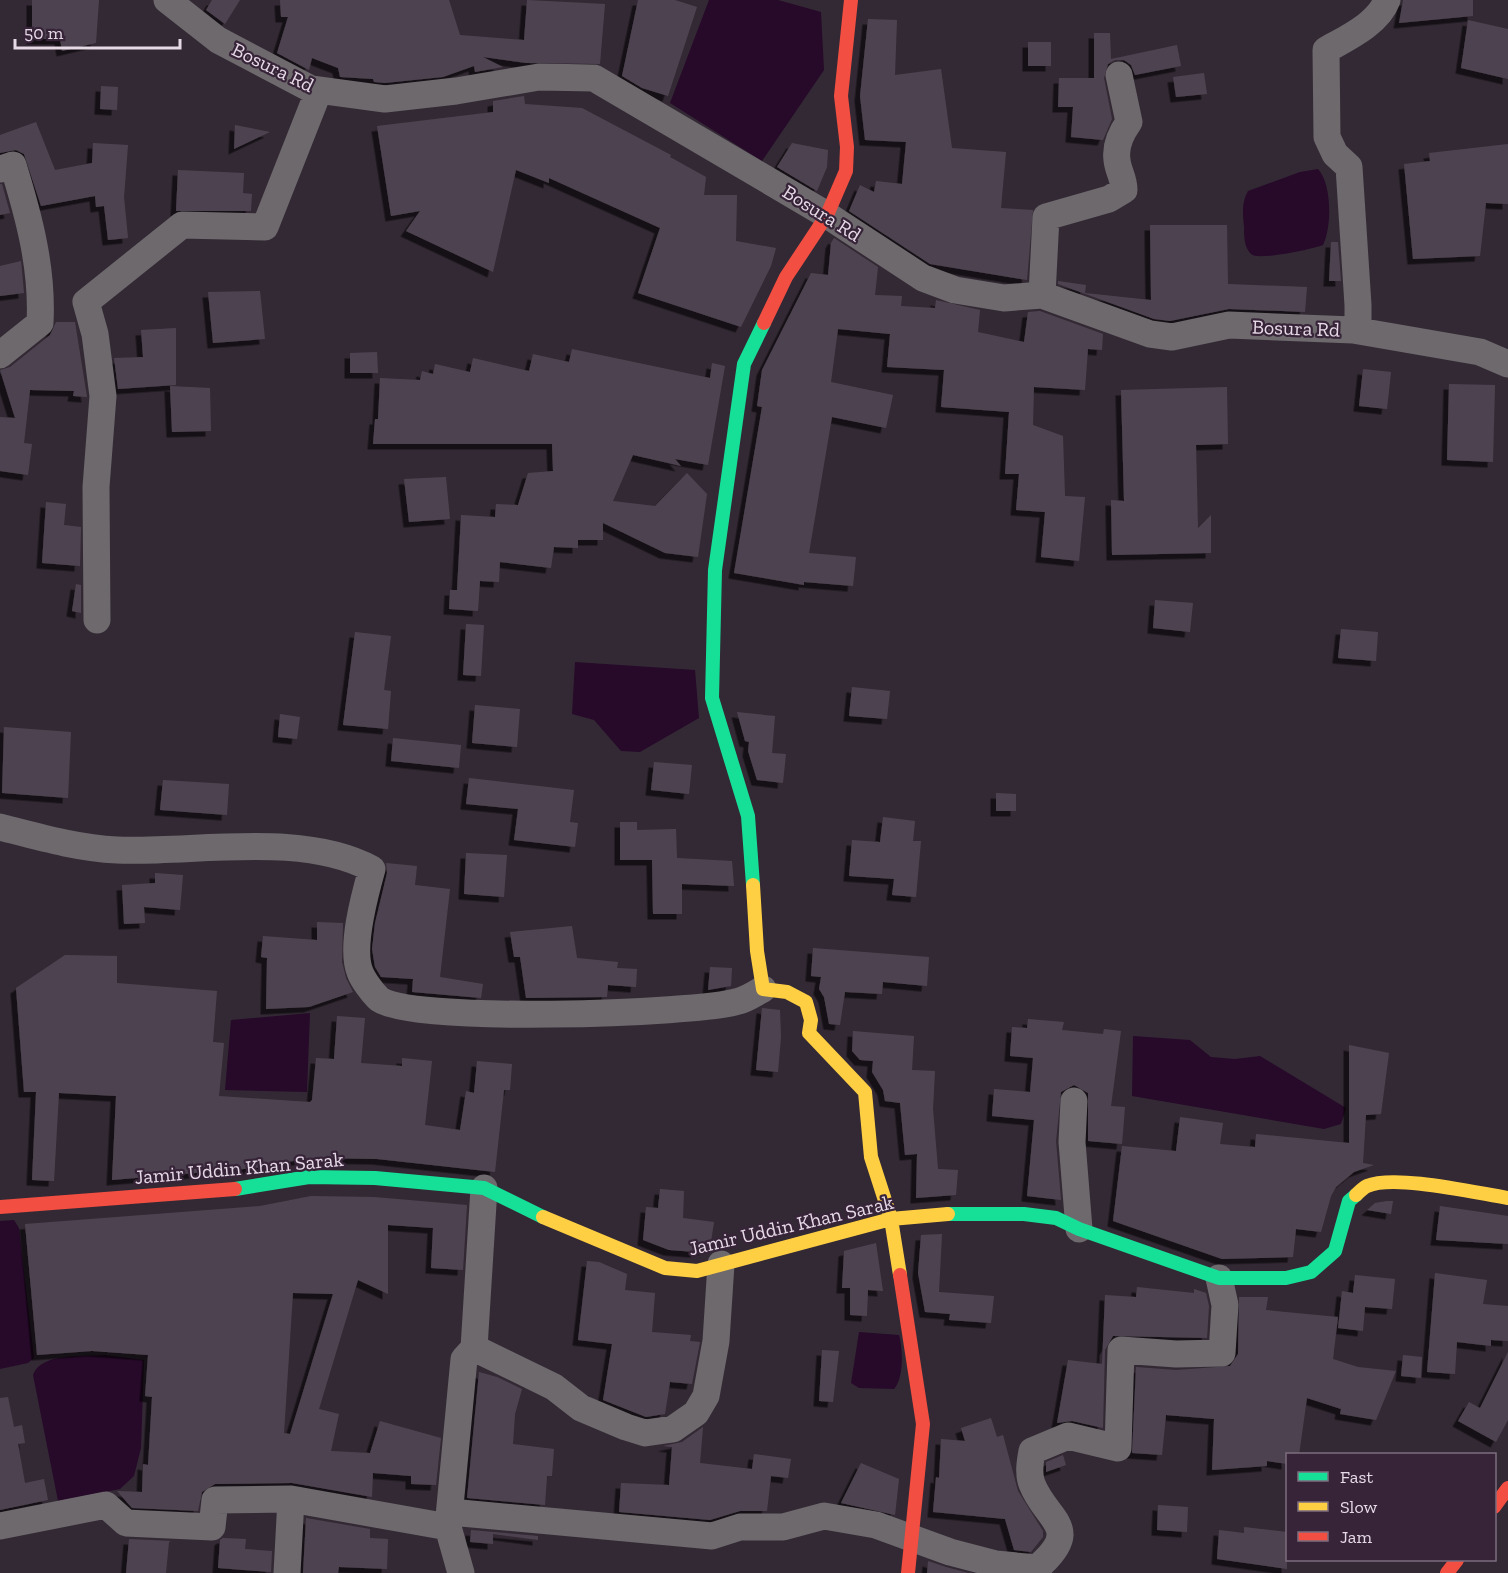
<svg xmlns="http://www.w3.org/2000/svg" width="1508" height="1573" viewBox="0 0 1508 1573" font-family="'Zilla Slab',serif">
<defs>
<filter id="shadow"><feDropShadow dx="-5.5" dy="5.5" stdDeviation="0" flood-color="#0009"/></filter>
</defs>
<rect width="100%" height="100%" fill="#332934"/>
<!-- water -->
<path fill="#27092a" d="M 709,0 L 778,0 L 821,12 L 824,70 L 762,161 L 670,103 Z
M 1318,169 C 1332,184 1332,227 1323,245 C 1313,249 1258,261 1251,254 C 1244,247 1244,236 1244,227 C 1243,215 1241,203 1248,191 L 1300,172 Z
M 575,662 L 695,670 L 699,718 L 640,752 L 621,751 L 594,720 L 572,714 Z
M 310,1013 L 307,1092 L 225,1090 L 231,1020 Z
M 1133,1036 L 1190,1040 L 1211,1057 L 1235,1059 L 1260,1056 L 1346,1108 L 1341,1124 L 1324,1129 L 1132,1096 Z
M 14,1220 L 19,1228 L 34,1358 L 28,1363 L 0,1369 L 0,1221 Z
M 859,1332 L 899,1335 C 903,1349 904,1378 894,1389 L 859,1388 L 851,1383 Z
M 105,1355 L 144,1360 L 141,1448 L 134,1476 L 120,1489 L 58,1501 L 33,1375 C 41,1352 85,1357 105,1355 Z"/>
<!-- building -->
<path fill="#4e4350" fill-rule="evenodd" filter="url(#shadow)" d="M 32,0 L 99,0 L 96,43 L 62,51 L 60,39 L 32,39 Z
M 212,0 L 240,0 L 225,24 L 206,10 Z
M 280,0 L 449,0 L 460,35 L 524,40 L 527,0 L 605,4 L 600,64 L 526,63 L 483,57 L 503,67 L 475,72 L 474,66 L 443,77 L 385,83 L 374,82 L 373,79 L 340,77 L 338,68 L 312,58 L 309,70 L 277,53 L 288,17 L 281,17 Z
M 638,0 L 675,0 L 697,7 L 668,96 L 642,88 L 622,76 Z
M 1403,0 L 1473,0 L 1473,16 L 1399,23 Z
M 868,19 L 897,20 L 895,75 L 941,69 L 952,148 L 1006,152 L 1001,208 L 1033,210 L 1027,280 L 930,264 L 849,211 L 860,185 L 874,192 L 876,181 L 902,184 L 906,142 L 865,140 L 860,96 Z
M 1468,20 L 1508,29 L 1508,79 L 1461,68 Z
M 1094,33 L 1110,33 L 1111,59 L 1177,45 L 1181,66 L 1135,75 L 1131,65 L 1124,60 L 1115,60 L 1108,64 L 1104,78 L 1112,119 L 1103,140 L 1071,137 L 1073,107 L 1058,107 L 1059,78 L 1094,78 Z
M 1028,42 L 1051,42 L 1051,66 L 1028,66 Z
M 1204,73 L 1207,94 L 1176,97 L 1173,77 Z
M 101,86 L 118,87 L 117,110 L 100,109 Z
M 524,96 L 525,104 L 582,108 L 671,155 L 670,157 L 706,177 L 704,195 L 737,195 L 736,241 L 776,248 L 771,266 L 741,327 L 638,293 L 660,228 L 549,178 L 549,183 L 516,170 L 493,272 L 406,231 L 420,211 L 391,216 L 377,126 L 493,112 L 493,101 Z
M 36,122 L 55,170 L 92,163 L 93,143 L 128,145 L 124,197 L 128,238 L 108,240 L 104,206 L 96,207 L 95,196 L 41,206 L 24,154 L 16,150 L 0,153 L 0,135 Z
M 235,125 L 270,132 L 234,149 Z
M 792,143 L 828,150 L 827,167 L 817,191 L 777,167 Z
M 1508,144 L 1508,204 L 1486,203 L 1480,256 L 1413,259 L 1404,164 L 1430,161 L 1429,153 Z
M 178,170 L 244,173 L 243,193 L 252,194 L 251,211 L 176,211 Z
M 0,184 L 2,184 L 10,213 L 0,215 Z
M 1150,225 L 1227,225 L 1228,284 L 1307,287 L 1305,312 L 1229,309 L 1170,321 L 1154,319 L 1058,284 L 1058,281 L 1086,285 L 1085,293 L 1151,300 Z
M 834,238 L 878,267 L 875,295 L 902,296 L 901,306 L 935,308 L 936,300 L 980,310 L 978,332 L 1024,342 L 1028,312 L 1040,311 L 1103,334 L 1102,350 L 1088,349 L 1085,390 L 1034,387 L 1033,425 L 1063,436 L 1065,496 L 1085,497 L 1079,561 L 1041,557 L 1045,512 L 1016,510 L 1019,474 L 1005,474 L 1009,412 L 941,407 L 944,370 L 887,367 L 890,334 L 838,329 L 831,382 L 893,395 L 886,428 L 832,417 L 809,553 L 856,557 L 853,586 L 804,582 L 804,585 L 734,573 L 762,407 L 757,406 L 762,370 L 811,273 L 828,275 L 831,243 Z
M 1331,242 L 1338,242 L 1341,281 L 1329,281 Z
M 21,261 L 24,293 L 0,296 L 0,266 Z
M 260,291 L 265,339 L 213,343 L 208,292 Z
M 56,322 L 75,322 L 87,397 L 73,396 L 74,391 L 30,390 L 24,443 L 32,444 L 28,475 L 0,471 L 0,417 L 15,418 L 0,370 L 10,367 L 50,335 Z
M 176,328 L 176,385 L 118,389 L 114,358 L 143,357 L 141,330 Z
M 572,349 L 710,378 L 712,363 L 725,366 L 708,465 L 675,459 L 681,466 L 633,455 L 613,501 L 655,506 L 687,473 L 707,494 L 698,557 L 665,553 L 603,523 L 603,540 L 578,540 L 578,548 L 554,547 L 551,568 L 500,562 L 499,582 L 480,581 L 478,611 L 449,609 L 450,590 L 457,590 L 461,515 L 495,517 L 496,504 L 518,505 L 528,473 L 553,471 L 552,444 L 373,444 L 375,419 L 378,419 L 380,378 L 420,380 L 422,371 L 433,374 L 435,364 L 470,372 L 473,358 L 529,371 L 533,354 L 569,362 Z
M 377,352 L 378,373 L 350,373 L 350,353 Z
M 1363,369 L 1391,372 L 1387,409 L 1359,406 Z
M 1449,384 L 1495,385 L 1493,462 L 1447,460 Z
M 170,386 L 210,388 L 211,431 L 172,432 Z
M 1227,387 L 1228,444 L 1196,445 L 1198,528 L 1211,515 L 1211,553 L 1112,555 L 1111,500 L 1124,501 L 1121,390 Z
M 446,477 L 450,519 L 409,522 L 404,479 Z
M 46,502 L 66,504 L 64,525 L 81,527 L 80,566 L 42,563 Z
M 76,584 L 81,585 L 81,613 L 72,611 Z
M 1155,600 L 1193,603 L 1190,632 L 1153,628 Z
M 466,624 L 484,625 L 481,676 L 463,675 Z
M 1341,629 L 1378,632 L 1376,661 L 1338,658 Z
M 355,632 L 391,636 L 384,690 L 391,691 L 388,729 L 343,725 Z
M 852,687 L 890,691 L 887,719 L 849,716 Z
M 475,705 L 520,709 L 517,747 L 472,743 Z
M 737,712 L 775,716 L 772,753 L 786,754 L 783,783 L 757,780 L 748,751 L 749,742 L 745,741 Z
M 280,714 L 300,717 L 297,739 L 278,737 Z
M 4,727 L 71,732 L 68,798 L 2,793 Z
M 393,738 L 461,745 L 459,768 L 391,761 Z
M 654,762 L 692,765 L 689,794 L 651,790 Z
M 469,778 L 574,790 L 570,822 L 578,823 L 575,847 L 514,840 L 518,809 L 466,804 Z
M 163,780 L 229,784 L 227,815 L 160,810 Z
M 996,793 L 1016,794 L 1016,811 L 996,811 Z
M 883,817 L 915,821 L 913,841 L 921,841 L 916,897 L 892,895 L 894,879 L 849,876 L 852,840 L 880,842 Z
M 620,822 L 637,822 L 637,830 L 676,829 L 677,858 L 732,861 L 734,886 L 682,884 L 682,914 L 653,914 L 652,860 L 620,860 Z
M 466,853 L 507,855 L 504,897 L 464,894 Z
M 386,863 L 417,866 L 415,885 L 450,889 L 440,977 L 483,984 L 481,998 L 412,992 L 413,979 L 381,977 L 375,967 L 372,949 L 375,923 L 387,873 Z
M 155,873 L 183,875 L 180,910 L 144,907 L 145,923 L 124,924 L 122,885 L 155,883 Z
M 317,922 L 343,923 L 342,962 L 346,978 L 353,992 L 309,1007 L 266,1009 L 267,958 L 261,957 L 263,936 L 317,940 Z
M 572,926 L 577,958 L 618,962 L 617,968 L 637,969 L 636,987 L 608,985 L 607,997 L 526,998 L 520,957 L 514,957 L 510,932 Z
M 813,948 L 929,957 L 927,986 L 883,982 L 882,994 L 845,992 L 840,1025 L 829,1024 L 824,997 L 819,989 L 821,977 L 811,976 Z
M 65,955 L 117,956 L 117,983 L 217,991 L 213,1042 L 224,1043 L 219,1096 L 310,1102 L 312,1100 L 316,1058 L 334,1059 L 337,1016 L 365,1018 L 361,1063 L 402,1066 L 402,1058 L 432,1061 L 425,1125 L 460,1130 L 466,1091 L 474,1093 L 477,1061 L 512,1064 L 510,1090 L 504,1090 L 495,1172 L 377,1159 L 309,1158 L 256,1168 L 112,1180 L 116,1096 L 59,1093 L 54,1181 L 32,1180 L 36,1092 L 24,1092 L 16,988 Z
M 710,967 L 732,968 L 731,986 L 708,990 Z
M 762,1008 L 780,1010 L 781,1037 L 778,1072 L 756,1070 Z
M 1028,1019 L 1064,1022 L 1062,1030 L 1103,1034 L 1104,1029 L 1121,1031 L 1111,1106 L 1125,1107 L 1122,1144 L 1088,1141 L 1088,1093 L 1074,1085 L 1061,1092 L 1056,1141 L 1061,1200 L 1027,1196 L 1034,1120 L 992,1116 L 994,1089 L 1030,1092 L 1033,1058 L 1010,1056 L 1012,1027 L 1027,1028 Z
M 853,1031 L 914,1036 L 912,1070 L 935,1071 L 933,1109 L 938,1169 L 958,1170 L 956,1195 L 916,1198 L 917,1154 L 905,1155 L 900,1103 L 885,1101 L 883,1090 L 872,1072 L 873,1061 L 860,1060 L 852,1051 Z
M 1349,1045 L 1389,1053 L 1381,1114 L 1366,1115 L 1363,1163 L 1374,1165 L 1354,1172 L 1336,1187 L 1331,1196 L 1321,1232 L 1296,1229 L 1293,1257 L 1222,1259 L 1113,1221 L 1122,1146 L 1176,1151 L 1180,1117 L 1223,1123 L 1220,1144 L 1255,1147 L 1256,1134 L 1349,1143 Z
M 660,1189 L 684,1191 L 683,1218 L 714,1222 L 710,1248 L 695,1252 L 669,1250 L 643,1240 L 646,1207 L 658,1208 Z
M 311,1196 L 374,1197 L 467,1205 L 463,1270 L 431,1268 L 433,1228 L 388,1225 L 388,1294 L 358,1280 L 319,1409 L 339,1414 L 331,1451 L 370,1453 L 380,1421 L 441,1438 L 436,1485 L 411,1484 L 411,1476 L 373,1473 L 372,1497 L 292,1483 L 215,1484 L 202,1492 L 198,1511 L 132,1508 L 117,1491 L 142,1492 L 143,1464 L 148,1465 L 152,1397 L 145,1396 L 148,1355 L 92,1351 L 37,1355 L 25,1224 L 260,1206 ZM 293,1293 L 333,1294 L 290,1434 L 284,1433 Z
M 1387,1201 L 1393,1201 L 1391,1214 L 1367,1210 L 1375,1203 Z
M 1440,1206 L 1508,1216 L 1508,1244 L 1436,1240 Z
M 942,1234 L 939,1292 L 994,1296 L 991,1323 L 949,1320 L 950,1314 L 925,1312 L 918,1273 L 921,1235 Z
M 876,1243 L 883,1291 L 868,1290 L 867,1316 L 850,1315 L 850,1288 L 842,1288 L 844,1251 Z
M 587,1261 L 599,1262 L 627,1274 L 625,1290 L 655,1293 L 652,1332 L 691,1335 L 690,1341 L 700,1342 L 692,1384 L 670,1382 L 665,1414 L 646,1417 L 603,1400 L 612,1344 L 578,1340 Z
M 1435,1273 L 1487,1280 L 1483,1304 L 1508,1306 L 1508,1341 L 1491,1340 L 1491,1346 L 1457,1342 L 1455,1374 L 1427,1372 Z
M 1355,1275 L 1395,1279 L 1392,1309 L 1365,1307 L 1363,1331 L 1338,1328 L 1342,1291 L 1353,1293 Z
M 1137,1287 L 1194,1293 L 1194,1289 L 1206,1293 L 1209,1306 L 1207,1338 L 1113,1336 L 1105,1350 L 1103,1428 L 1072,1421 L 1057,1423 L 1068,1360 L 1102,1364 L 1105,1295 L 1136,1297 Z
M 1239,1297 L 1268,1297 L 1266,1310 L 1338,1317 L 1333,1359 L 1358,1367 L 1396,1371 L 1376,1420 L 1340,1414 L 1341,1409 L 1307,1398 L 1299,1455 L 1287,1455 L 1287,1464 L 1267,1461 L 1267,1466 L 1212,1470 L 1214,1419 L 1166,1415 L 1162,1455 L 1132,1453 L 1136,1367 L 1176,1370 L 1230,1366 L 1238,1354 Z
M 822,1350 L 839,1351 L 833,1402 L 819,1401 Z
M 1508,1352 L 1508,1420 L 1496,1442 L 1458,1421 L 1469,1402 L 1480,1408 Z
M 1403,1355 L 1422,1357 L 1421,1378 L 1401,1376 Z
M 479,1372 L 497,1377 L 522,1389 L 515,1414 L 513,1444 L 554,1449 L 552,1476 L 547,1476 L 545,1505 L 467,1498 Z
M 8,1397 L 14,1427 L 22,1425 L 25,1443 L 18,1444 L 25,1483 L 44,1479 L 48,1500 L 0,1510 L 0,1398 Z
M 991,1418 L 997,1437 L 1003,1435 L 1018,1491 L 1043,1531 L 1043,1537 L 1031,1552 L 1014,1550 L 1005,1519 L 933,1512 L 936,1477 L 939,1478 L 941,1439 L 965,1441 L 961,1428 Z
M 703,1427 L 700,1463 L 752,1469 L 754,1454 L 791,1459 L 788,1478 L 771,1476 L 767,1511 L 740,1511 L 710,1520 L 619,1512 L 621,1483 L 669,1485 L 672,1447 L 663,1446 L 682,1442 Z
M 1063,1455 L 1066,1465 L 1046,1472 L 1046,1462 Z
M 861,1463 L 899,1479 L 895,1515 L 841,1503 Z
M 1158,1505 L 1188,1507 L 1187,1532 L 1157,1530 Z
M 306,1518 L 370,1529 L 370,1538 L 388,1539 L 387,1569 L 339,1567 L 338,1573 L 303,1573 Z
M 1244,1527 L 1287,1532 L 1287,1569 L 1217,1559 L 1219,1530 L 1244,1533 Z
M 471,1530 L 538,1536 L 538,1540 L 493,1534 L 493,1544 L 470,1542 Z
M 223,1538 L 246,1539 L 245,1549 L 272,1551 L 271,1572 L 218,1568 L 220,1540 Z
M 129,1539 L 171,1541 L 169,1542 L 166,1573 L 126,1573 Z
M 928,1561 L 946,1567 L 968,1573 L 927,1573 Z"/>
<g fill="none" stroke-linecap="round" stroke-linejoin="round">
<!-- street -->
<path stroke="#6d696d" stroke-width="27" d="M 167,0 L 218,40 L 311,89 L 385,99 L 456,91 L 539,77 L 594,78 L 827,215 L 923,278 L 955,290 L 1004,298 L 1042,295 L 1150,334 L 1172,337 L 1229,325 L 1353,330 L 1480,352 L 1508,364
M 0,169 L 13,165 C 29,217 43,269 40,323 L 0,355
M 1042,295 L 1046,217 L 1109,199 L 1124,190 C 1124,178 1118,171 1117,160 C 1115,146 1121,133 1129,122 L 1119,75
M 1353,330 L 1358,321 L 1358,305 L 1349,167 L 1335,154 L 1327,137 L 1326,50 C 1347,38 1378,24 1387,0
M 97,620 L 96,487 L 103,396 L 95,334 L 86,302 L 182,225 L 265,227 L 319,90
M 0,827 C 39,837 77,848 117,850 C 195,853 302,831 372,869 C 365,894 350,947 360,972 C 363,980 372,992 378,998 C 400,1024 699,1014 739,1001 C 747,999 756,993 763,989
M 1074,1101 L 1072,1142 L 1079,1229
M 474,1348 L 554,1387 L 581,1408 L 626,1427 L 645,1433 L 673,1429 L 696,1413 L 706,1396 L 716,1341 L 721,1264
M 450,1512 L 712,1536 L 740,1527 L 783,1527 L 824,1516 L 876,1525 L 950,1552 L 996,1564 L 1037,1568 C 1084,1527 1047,1522 1032,1484 C 1028,1474 1030,1462 1032,1451 L 1068,1436 L 1118,1448 L 1121,1350 L 1176,1354 L 1222,1353 L 1225,1305 L 1219,1278
M 0,1526 L 106,1505 L 126,1523 L 212,1527 L 215,1500 L 291,1499 L 448,1527
M 287,1573 L 291,1499
M 461,1573 L 448,1527 L 464,1359 L 474,1348 L 484,1188"/>
<!-- fast -->
<path stroke="#16e098" stroke-width="14" d="M 753,885 L 748,816 L 712,698 L 715,570 L 744,364 L 764,323
M 235,1189 L 309,1177 L 375,1178 L 484,1188 L 543,1217
M 948,1214 L 1024,1214 L 1056,1218 L 1079,1229 L 1219,1278 L 1286,1278 L 1311,1272 L 1335,1251 L 1349,1201 L 1356,1195"/>
<!-- slow -->
<path stroke="#ffcf43" stroke-width="14" d="M 753,885 L 757,951 L 763,989 L 787,992 L 806,1002 L 811,1020 L 809,1033 L 865,1092 L 871,1157 L 891,1219 L 900,1275
M 1356,1195 C 1359,1192 1363,1188 1367,1186 C 1395,1174 1476,1193 1508,1198
M 543,1217 L 665,1268 L 697,1271 L 891,1219 L 948,1214"/>
<!-- jam -->
<path stroke="#f24e42" stroke-width="14" d="M 764,323 L 786,277 L 827,215 L 846,171 L 847,147 L 841,96 L 851,0
M 0,1207 L 235,1189
M 900,1275 L 923,1424 L 908,1573
M 1494,1507 L 1508,1488
M 1447,1573 L 1457,1560"/>
</g>
<g text-anchor="middle" stroke-width="4.5" stroke-linejoin="round" paint-order="stroke">
<!-- street labels -->
<g font-size="20" fill="#e7dae7" stroke="#372439">
<text transform="translate(273 67) rotate(26)" y="7">Bosura Rd</text>
<text transform="translate(822 213) rotate(32)" y="7">Bosura Rd</text>
<text transform="translate(1296 328) rotate(2)" y="7">Bosura Rd</text>
<text transform="translate(239 1168) rotate(-5)" y="7">Jamir Uddin Khan Sarak</text>
<text transform="translate(791 1225) rotate(-13)" y="7">Jamir Uddin Khan Sarak</text>
</g>
</g>
<!-- legend -->
<rect x="1286" y="1453" width="210" height="108" fill="#372439" stroke="#7d6d7f" stroke-width="1.5"/>
<rect x="1298" y="1472" width="30" height="9" fill="#16e098" stroke="#7d6d7f" stroke-width="1.5"/>
<text x="1340" y="1483" font-size="18" fill="#e7dae7">Fast</text>
<rect x="1298" y="1502" width="30" height="9" fill="#ffcf43" stroke="#7d6d7f" stroke-width="1.5"/>
<text x="1340" y="1513" font-size="18" fill="#e7dae7">Slow</text>
<rect x="1298" y="1532" width="30" height="9" fill="#f24e42" stroke="#7d6d7f" stroke-width="1.5"/>
<text x="1340" y="1543" font-size="18" fill="#e7dae7">Jam</text>
<!-- scale -->
<path d="M15 39v9h165v-9" fill="none" stroke="#e7dae7" stroke-width="3"/>
<text x="24" y="39" font-size="18" fill="#e7dae7" stroke="#372439" stroke-width="4.5" paint-order="stroke">50 m</text>
</svg>
